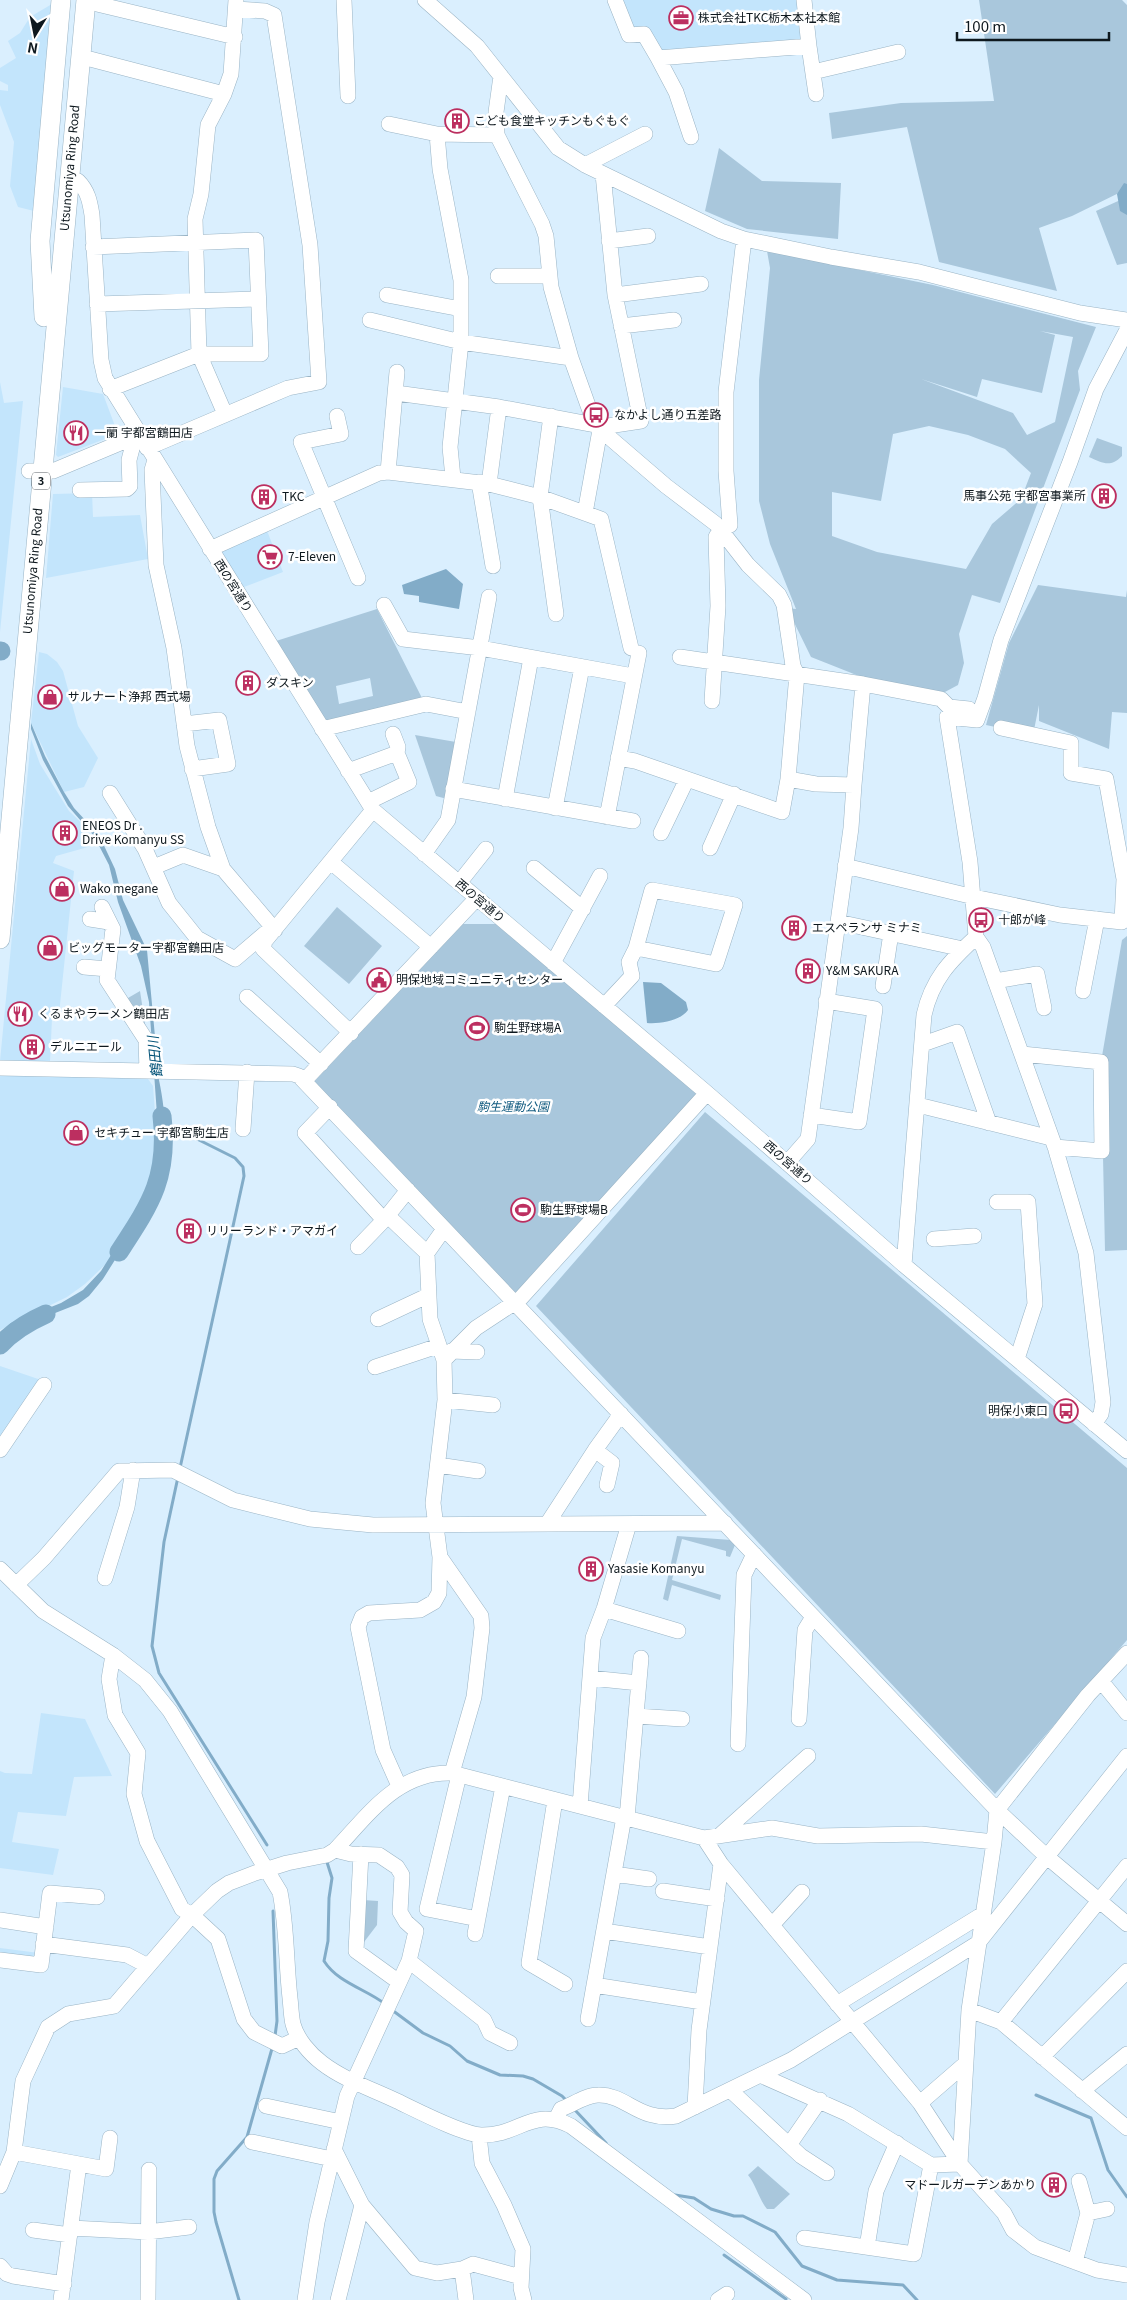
<svg xmlns="http://www.w3.org/2000/svg" width="1127" height="2300" viewBox="0 0 1127 2300" font-family="Georgia,'Noto Sans JP',serif">
<rect width="100%" height="100%" fill="#daeffe"/>
<!-- built -->
<path fill="#c3e5fc" d="M 615,0 L 804,0 L 809,46 L 658,58 L 644,34 L 629,35 Z
M 52,4 L 34,211 L 18,207 L 10,186 L 14,142 L 0,105 L 0,90 L 8,91 L 8,85 L 0,81 L 0,68 L 16,58 L 8,41 L 20,33 L 30,17 Z
M 0,382 L 4,403 L 23,401 L 0,632 Z
M 63,387 L 103,394 L 118,434 L 58,457 L 56,455 Z
M 92,493 L 93,517 L 140,515 L 148,559 L 46,578 L 53,494 Z
M 266,528 L 283,572 L 244,587 L 219,549 Z
M 39,652 L 47,654 L 57,662 L 63,671 L 78,726 L 98,758 L 84,787 L 64,792 L 31,723 Z
M 31,739 L 40,764 L 69,811 L 90,831 L 88,847 L 56,856 L 53,863 L 74,871 L 59,1014 L 52,1018 L 50,1062 L 0,1061 Z
M 0,1074 L 148,1079 L 153,1086 L 158,1152 L 156,1170 L 149,1192 L 109,1261 L 85,1284 L 67,1297 L 0,1330 Z
M 0,1366 L 44,1381 L 0,1446 Z
M 41,1713 L 85,1719 L 112,1776 L 74,1777 L 66,1816 L 18,1812 L 12,1842 L 59,1849 L 53,1875 L 0,1868 L 0,1771 L 5,1773 L 32,1774 Z
M 0,1948 L 39,1953 L 38,1961 L 0,1956 Z"/>
<!-- green -->
<path fill="#a9c7dc" fill-rule="evenodd" d="M 979,0 L 1122,0 L 1127,5 L 1127,189 L 1072,216 L 1039,228 L 1057,291 L 939,262 L 907,127 L 832,139 L 829,113 L 901,103 L 994,101 Z
M 719,148 L 762,181 L 841,183 L 838,239 L 747,229 L 705,211 Z
M 1127,197 L 1127,263 L 1117,265 L 1096,211 Z
M 767,251 L 933,285 L 1096,327 L 1078,371 L 1080,390 L 1000,603 L 972,595 L 959,634 L 964,663 L 958,685 L 943,693 L 864,678 L 811,657 L 787,608 L 796,609 L 770,544 L 759,501 L 759,380 L 770,268 ZM 1040,331 L 1073,337 L 1055,422 L 1027,435 L 1013,413 L 921,379 L 977,397 L 982,379 L 1042,393 L 1055,335 ZM 929,426 L 968,435 L 1005,449 L 1031,473 L 1021,499 L 992,524 L 966,569 L 877,552 L 832,536 L 832,492 L 881,501 L 893,434 Z
M 1097,438 L 1122,447 L 1122,456 C 1110,468 1103,463 1089,457 Z
M 1038,585 L 1126,597 L 1127,590 L 1127,713 L 1112,712 L 1109,749 L 1039,721 L 1039,705 L 1033,735 L 986,725 L 1009,643 Z
M 377,609 L 423,700 L 327,724 L 276,641 ZM 370,678 L 373,696 L 339,704 L 336,686 Z
M 415,735 L 456,742 L 447,799 L 436,796 Z
M 337,907 L 382,946 L 349,984 L 304,946 Z
M 463,924 L 497,924 L 700,1095 L 519,1297 L 313,1083 Z
M 1127,936 L 1127,1250 L 1105,1251 L 1101,1062 L 1122,940 Z
M 140,991 L 146,1030 L 127,1003 L 128,998 Z
M 705,1112 L 1127,1468 L 1127,1640 L 995,1794 L 536,1306 Z
M 677,1536 L 731,1540 L 735,1545 L 730,1557 L 726,1556 L 726,1551 L 682,1539 L 672,1580 L 721,1595 L 720,1600 L 672,1585 L 668,1601 L 663,1599 Z
M 363,1900 L 378,1901 L 377,1925 L 361,1946 Z
M 758,2166 L 790,2194 L 774,2209 L 767,2209 C 760,2201 756,2185 748,2175 Z"/>
<!-- water -->
<path fill="#82acc8" d="M 1124,183 L 1127,184 L 1127,215 L 1120,211 L 1117,194 Z
M 446,569 L 463,584 L 459,609 L 419,602 L 419,596 L 404,594 L 402,585 Z
M 31,723 L 45,756 L 64,792 L 74,808 L 99,835 L 115,869 L 123,900 L 147,950 L 159,1080 C 166,1113 170,1161 157,1193 L 103,1279 L 89,1296 L 78,1304 L 12,1330 L 0,1344 L 0,1334 L 11,1323 L 61,1303 L 83,1290 L 101,1271 L 155,1185 L 160,1157 L 149,1002 L 141,966 L 118,902 L 109,865 L 94,836 L 68,806 L 43,760 L 31,729 Z
M 643,982 L 661,983 L 686,1002 L 688,1010 C 680,1021 660,1024 647,1023 Z"/>
<g fill="none" stroke-linecap="round" stroke-linejoin="round">
<!-- stream -->
<path stroke="#82acc8" stroke-width="3" d="M 163,1122 L 235,1158 L 243,1167 L 244,1176 L 180,1468
M 178,1477 L 164,1542 L 152,1646 L 159,1673 L 267,1845
M 326,1859 L 332,1878 L 329,1898 L 328,1941 L 324,1961 C 338,1983 366,1989 385,2004
M 273,1911 L 277,2021 L 275,2036
M 392,2010 L 423,2033 L 450,2046 L 467,2061 L 500,2075 L 523,2076 L 533,2079 L 562,2096 L 567,2101
M 1036,2095 L 1091,2118 L 1108,2170 L 1127,2197
M 574,2109 L 606,2143
M 675,2195 L 694,2198 L 711,2209 L 734,2216 L 743,2216 L 775,2232 L 802,2266 L 837,2280 L 903,2285 L 917,2300
M 724,2255 L 786,2299
M 239,2300 L 216,2222 L 214,2212 L 214,2179 L 217,2171 L 247,2137 L 273,2045"/>
<!-- river -->
<path stroke="#82acc8" stroke-width="19" d="M 0,651 L 1,651
M 119,1252 C 151,1203 169,1177 162,1116
M 0,1345 C 13,1331 28,1322 46,1314"/>
<!-- minor casing -->
<g stroke="#9ab4c5" stroke-width="16">
<path id="minor" d="M 344,0 L 348,96
M 425,0 L 477,46 L 558,148 L 585,165 L 721,231 L 744,239 L 831,257 L 919,272 L 1080,313 L 1127,320
M 615,0 L 629,35 L 644,34 L 658,58 L 809,46 L 804,0
M 97,4 L 235,37
M 809,46 L 816,94
M 658,58 L 676,92 L 691,137
M 90,59 L 224,94
M 813,72 L 898,52
M 501,76 L 496,112 L 497,135 L 542,224 L 546,236 L 551,287 L 571,358 L 595,425 L 666,486 L 716,524 L 748,565 L 779,595 L 784,605 L 793,666 L 797,674 L 788,779 L 816,784 L 854,785 L 851,828 L 808,1139 L 787,1163
M 389,124 L 437,134 L 497,135
M 437,134 L 440,169 L 461,280 L 461,342 L 450,447 L 453,478
M 585,165 L 645,134
M 78,181 C 88,191 90,202 92,215 L 101,360 L 105,378 L 373,810 L 707,1093 L 904,1265 L 1127,1451
M 609,241 L 648,236
M 93,247 L 256,240 L 261,354 L 199,354 L 110,389
M 498,276 L 549,276
M 387,295 L 461,309
M 615,295 L 701,284
M 97,304 L 258,299
M 370,320 L 461,342 L 571,358
M 621,326 L 674,320
M 396,393 L 499,407 L 595,425 L 608,426 L 641,421 L 615,295 L 603,174
M 225,414 L 199,354 L 195,219 L 201,194 L 208,125 L 224,94 L 231,74 L 236,0
M 337,416 L 341,434 L 301,442 L 358,578
M 551,416 L 540,497 L 556,614
M 147,448 L 288,388 L 319,382 L 310,245 L 274,15 L 265,11 L 236,9
M 155,460 L 152,470 L 156,565 L 174,648 L 187,746 L 208,827 L 223,869 L 275,930
M 29,471 L 53,471 L 139,435
M 388,472 L 397,372
M 479,482 L 493,566
M 489,484 L 499,407
M 80,490 L 127,489 L 130,486 L 129,460 L 135,437
M 585,513 L 600,430
M 210,549 L 379,473 L 388,472 L 489,484 L 540,497 L 601,519 L 631,648
M 384,605 L 403,639 L 480,648 L 633,676
M 680,657 L 863,684 L 941,699 L 949,707 L 969,709
M 712,701 L 718,606 L 716,537 L 720,530 L 730,525 L 726,471 L 726,392 L 744,239
M 184,724 L 219,720 L 228,764 L 192,769
M 322,729 L 426,704 L 468,712
M 393,734 L 398,747 L 397,753
M 618,758 L 635,761 L 782,812 L 788,779
M 348,771 L 397,753 L 409,782 L 368,802
M 854,785 L 863,684
M 453,789 L 633,821
M 110,793 L 145,849 L 169,903 L 197,938 L 235,959 L 269,930
M 505,799 L 531,658
M 555,808 L 582,667
M 607,817 L 639,653
M 661,833 L 687,779
M 710,848 L 734,794
M 424,854 L 448,820 L 489,597
M 331,862 L 431,947
M 845,866 L 974,897 L 1060,915 L 1122,922 L 1124,879 L 1106,779 L 1071,773 L 1071,743 L 1001,728
M 154,867 L 183,855 L 223,869
M 534,868 L 583,909
M 459,883 L 486,849
M 102,907 L 113,929 L 107,980 L 146,1040 L 147,1071
M 90,919 L 109,922
M 838,922 L 963,949
M 553,963 L 600,876
M 84,967 L 108,969
M 995,981 L 1037,974 L 1044,1008
M 883,986 L 891,933
M 1083,991 L 1097,919
M 247,997 L 321,1064
M 604,1006 L 632,976 L 629,962 L 636,948 L 716,964 L 735,905 L 652,890 L 636,948
M 351,1033 L 263,949 L 265,941 L 373,810
M 923,1044 L 957,1032 L 989,1123
M 1022,1054 L 1101,1062 L 1102,1151 L 1055,1147
M 0,1068 L 293,1074 L 299,1076 L 997,1810 L 1046,1856 L 1127,1924
M 304,1081 L 477,898
M 918,1105 L 1051,1138
M 330,1107 L 305,1133 L 384,1220
M 811,1115 L 859,1122 L 875,1009 L 826,1001
M 243,1129 L 247,1072
M 997,1202 L 1028,1202 L 1035,1304 L 1017,1359
M 388,1216 L 427,1253
M 934,1239 L 974,1236
M 358,1247 L 384,1220 L 408,1190
M 904,1265 L 924,1015 C 932,979 950,961 976,937
M 378,1319 L 427,1296
M 451,1351 L 477,1352
M 444,1360 L 430,1319 L 427,1253 L 444,1229
M 375,1367 L 438,1346
M 445,1400 L 493,1405
M 1094,1424 L 1101,1414 L 1103,1402 L 1086,1253 L 1055,1147 L 983,947 L 976,937 L 970,862 L 947,717 L 977,720 L 985,698 L 1001,640 L 1070,462 L 1096,389 L 1127,330
M 0,1450 L 44,1385
M 595,1450 L 612,1463 L 607,1485
M 438,1465 L 478,1471
M 547,1524 L 595,1450 L 621,1414
M 440,1557 L 481,1616 L 482,1628 L 474,1697 L 452,1773
M 0,1569 L 43,1611 L 113,1655 L 145,1680 L 170,1711 L 280,1892 C 287,1927 286,1963 290,1998 C 291,2006 291,2016 293,2024 C 297,2039 310,2054 322,2063 C 344,2080 372,2089 397,2101 C 416,2110 462,2134 481,2135 C 520,2136 532,2106 571,2126 L 804,2300
M 105,1578 L 127,1507 L 133,1470
M 16,1585 L 44,1558 L 119,1471 L 173,1470 L 233,1500 L 310,1519 L 373,1525 L 725,1523
M 604,1609 L 678,1631
M 1127,1653 L 1088,1695 L 997,1810 L 994,1842 L 969,2010 L 960,2164 L 1004,2213 L 1013,2230 L 1035,2247 L 1097,2270 L 1127,2275
M 113,1655 L 109,1679 L 115,1715 L 138,1753 L 134,1794 L 147,1841 L 182,1909 L 192,1915 L 218,1939 L 244,2019 L 254,2032 L 282,2046 L 299,2038
M 590,1678 L 639,1683
M 1101,1681 L 1127,1713
M 636,1716 L 682,1719
M 799,1719 L 805,1630 L 813,1617
M 738,1744 L 744,1575 L 754,1554
M 459,1775 L 427,1909 L 478,1919
M 399,1786 L 383,1750 L 358,1627 L 362,1617 L 369,1613 L 420,1610 L 434,1602 L 439,1593 L 440,1557 L 433,1503 L 445,1400 L 444,1360 L 476,1328 L 520,1299 L 707,1093
M 555,1800 L 529,1963 L 565,1984
M 580,1806 L 593,1638 L 604,1609 L 629,1524
M 627,1818 L 641,1658
M 719,1836 L 808,1756
M 704,1838 L 721,1864 L 920,2103 L 960,2164
M 361,1854 L 356,1951 L 399,1982
M 614,1874 L 649,1879
M 663,1891 L 717,1899
M 0,1920 L 46,1927
M 772,1925 L 802,1892
M 604,1931 L 710,1947
M 475,1934 L 503,1786
M 43,1944 L 127,1955 L 148,1966
M 0,1960 L 41,1965 L 50,1893 L 97,1897
M 409,1961 L 484,2020 L 490,2033 L 510,2043
M 594,1985 L 702,2002
M 837,2004 L 983,1914
M 969,2010 L 1001,2022 L 1127,2128
M 588,2019 L 624,1817
M 1001,2022 L 1127,1866
M 1042,2057 L 1127,1971
M 760,2075 L 848,2114 L 931,2165 L 960,2164
M 730,2090 L 801,2156 L 827,2173
M 1082,2091 L 1127,2054
M 920,2103 L 965,2064
M 266,2106 L 341,2122
M 695,2107 L 699,2030 L 721,1864
M 556,2119 L 561,2109 C 572,2105 586,2095 598,2095 C 626,2094 639,2122 676,2116 L 791,2060 L 978,1943 L 1127,1756
M 479,2135 L 482,2163 L 504,2205 L 523,2249 L 521,2288 L 524,2300
M 252,2142 L 332,2159
M 789,2145 L 820,2100
M 334,2149 L 362,2205 L 415,2268 L 437,2273 L 462,2269 L 473,2264 L 521,2277
M 14,2152 L 106,2169 L 110,2138
M 0,2186 L 14,2152 L 23,2081 L 48,2027 L 68,2014 L 114,2006 L 192,1915 L 217,1891 L 229,1883 L 255,1873 L 287,1863 L 327,1855 L 335,1850 C 369,1814 398,1771 452,1773 L 704,1838 L 772,1828 L 818,1836 L 921,1834 L 994,1842
M 1088,2213 L 1107,2209
M 71,2228 L 148,2232 L 189,2227
M 33,2230 L 70,2235
M 804,2238 L 914,2254 L 931,2165
M 867,2247 L 876,2191 L 897,2143
M 1075,2262 L 1088,2213 L 1079,2181
M 0,2266 L 7,2274 L 13,2276 L 64,2284
M 462,2269 L 466,2300
M 61,2300 L 79,2164
M 148,2300 L 149,2170
M 305,2300 L 317,2222 L 347,2096 L 409,1961 L 416,1931 L 406,1922 L 400,1912 L 402,1875 L 397,1867 L 379,1855 L 351,1854 L 335,1850
M 338,2300 L 362,2205
M 718,2300 L 727,2294"/>
</g>
<!-- major casing -->
<g stroke="#9ab4c5" stroke-width="20">
<path id="major" d="M 44,317 L 40,241 L 61,0
M 0,939 L 86,0"/>
</g>
<!-- minor -->
<use href="#minor" stroke="#fff" stroke-width="15"/>
<!-- major -->
<use href="#major" stroke="#fff" stroke-width="19"/>
</g>
<!-- icons -->
<defs>
<g id="office-ring" transform="scale(1.25)"><circle r="9.5" fill="#fff" stroke="#bc2f60" stroke-width="1.5"/><path d="M-6-3h4V-5.5h4V-3h4V5H-6ZM-1-4.5V-3h2v-1.5ZM-6 0V1H6V0Z" fill="#bc2f60"/></g>
<g id="building-ring" transform="scale(1.25)"><circle r="9.5" fill="#fff" stroke="#bc2f60" stroke-width="1.5"/><path d="M-4-6H4V6H1V3H-1V6H-4ZM-2.5-4.3h1.7v1.8h-1.7ZM.8-4.3h1.7v1.8H.8ZM-2.5-1h1.7V.8h-1.7ZM.8-1h1.7V.8H.8Z" fill="#bc2f60"/></g>
<g id="bus-ring" transform="scale(1.25)"><circle r="9.5" fill="#fff" stroke="#bc2f60" stroke-width="1.5"/><path d="M-5-6H5V4H4V6H2V4H-2V6H-4V4H-5ZM-3.5-4V0h7V-4ZM-3.5 1.2v1.5H-2V1.2ZM2 1.2v1.5H3.5V1.2Z" fill="#bc2f60"/></g>
<g id="restaurant-ring" transform="scale(1.25)"><circle r="9.5" fill="#fff" stroke="#bc2f60" stroke-width="1.5"/><path d="M-5-6h1v4h1v-4h1v4h1v-4h1v5L-1.5 .5V6h-2V.5L-5-1ZM5-6V6H3V1.5H1.5Q1.5-4 5-6Z" fill="#bc2f60"/></g>
<g id="supermarket-ring" transform="scale(1.25)"><circle r="9.5" fill="#fff" stroke="#bc2f60" stroke-width="1.5"/><path d="M-6-5.5h2.5l.6 2H6L4.5 2H-2.5L-4.4-4H-6ZM-1.5 3.2a1.3 1.3 0 1 0 .1 0ZM3 3.2a1.3 1.3 0 1 0 .1 0Z" fill="#bc2f60"/></g>
<g id="shop-ring" transform="scale(1.25)"><circle r="9.5" fill="#fff" stroke="#bc2f60" stroke-width="1.5"/><path d="M-5-2.5h2.3a2.7 3.5 0 0 1 5.4 0H5L5.5 6h-11ZM-1.5-2.5h3a1.5 2.3 0 0 0-3 0Z" fill="#bc2f60"/></g>
<g id="civic-ring" transform="scale(1.25)"><circle r="9.5" fill="#fff" stroke="#bc2f60" stroke-width="1.5"/><path d="M-.6-6.5H3V-4.5H.6V-3L4-1V1h2V6H-6V1h2V-1L-.6-3ZM-1.2 2.5V6h2.4V2.5Z" fill="#bc2f60"/></g>
<g id="stadium-ring" transform="scale(1.25)"><circle r="9.5" fill="#fff" stroke="#bc2f60" stroke-width="1.5"/><path d="M0-5a6.5 5 0 1 0 0 10a6.5 5 0 1 0 0-10ZM-3.5-1.8h7v3.6h-7Z" fill="#bc2f60"/></g>
</defs>
<g fill-rule="evenodd">
<use href="#office-ring" x="681" y="18"/>
<use href="#building-ring" x="457" y="121"/>
<use href="#bus-ring" x="596" y="415"/>
<use href="#restaurant-ring" x="76" y="433"/>
<use href="#building-ring" x="1104" y="496"/>
<use href="#building-ring" x="264" y="497"/>
<use href="#supermarket-ring" x="270" y="557"/>
<use href="#building-ring" x="248" y="683"/>
<use href="#shop-ring" x="50" y="697"/>
<use href="#building-ring" x="65" y="833"/>
<use href="#shop-ring" x="62" y="889"/>
<use href="#bus-ring" x="981" y="920"/>
<use href="#building-ring" x="794" y="928"/>
<use href="#shop-ring" x="50" y="948"/>
<use href="#building-ring" x="808" y="971"/>
<use href="#civic-ring" x="379" y="980"/>
<use href="#restaurant-ring" x="20" y="1014"/>
<use href="#stadium-ring" x="477" y="1028"/>
<use href="#building-ring" x="32" y="1047"/>
<use href="#shop-ring" x="76" y="1133"/>
<use href="#stadium-ring" x="523" y="1210"/>
<use href="#building-ring" x="189" y="1231"/>
<use href="#bus-ring" x="1066" y="1411"/>
<use href="#building-ring" x="591" y="1569"/>
<use href="#building-ring" x="1054" y="2185"/>
</g>
<g text-anchor="middle" stroke-width="5" stroke-linejoin="round" paint-order="stroke">
<!-- shield labels -->
<rect fill="#fff" stroke="#565d62" stroke-width="1" x="32" y="472.5" width="18" height="17" rx="4"/>
<g font-size="11" font-weight="bold" fill="#0e181e">
<text x="41" y="485">3</text>
</g>
<!-- poi labels -->
<g font-size="12" fill="#0e181e" stroke="#fff" text-anchor="start">
<text x="698" y="22">株式会社TKC栃木本社本館</text>
<text x="474" y="125">こども食堂キッチンもぐもぐ</text>
<text x="614" y="419">なかよし通り五差路</text>
<text x="94" y="437">一蘭 宇都宮鶴田店</text>
<text x="1086" y="500" text-anchor="end">馬事公苑 宇都宮事業所</text>
<text x="282" y="501">TKC</text>
<text x="288" y="561">7-Eleven</text>
<text x="266" y="687">ダスキン</text>
<text x="68" y="701">サルナート浄邦 西式場</text>
<text x="82" y="830">ENEOS Dr .<tspan x="82" dy="14">Drive Komanyu SS</tspan></text>
<text x="80" y="893">Wako megane</text>
<text x="998" y="924">十郎が峰</text>
<text x="812" y="932">エスペランサ ミナミ</text>
<text x="68" y="952">ビッグモーター宇都宮鶴田店</text>
<text x="826" y="975">Y&amp;M SAKURA</text>
<text x="396" y="984">明保地域コミュニティセンター</text>
<text x="38" y="1018">くるまやラーメン鶴田店</text>
<text x="494" y="1032">駒生野球場A</text>
<text x="50" y="1051">デルニエール</text>
<text x="94" y="1137">セキチュー 宇都宮駒生店</text>
<text x="540" y="1214">駒生野球場B</text>
<text x="206" y="1235">リリーランド・アマガイ</text>
<text x="1048" y="1415" text-anchor="end">明保小東口</text>
<text x="608" y="1573">Yasasie Komanyu</text>
<text x="1036" y="2189" text-anchor="end">マドールガーデンあかり</text>
</g>
<!-- street labels -->
<g font-size="12" fill="#0e181e" stroke="#fff">
<text transform="translate(70 168) rotate(-85)" y="4">Utsunomiya Ring Road</text>
<text transform="translate(33 571) rotate(-85)" y="4">Utsunomiya Ring Road</text>
<text transform="translate(233 586) rotate(58)" y="4">西の宮通り</text>
<text transform="translate(480 901) rotate(40)" y="4">西の宮通り</text>
<text transform="translate(788 1163) rotate(41)" y="4">西の宮通り</text>
</g>
<!-- park labels -->
<g font-size="12" font-style="italic" fill="#105a7f" stroke="#fff">
<text x="513" y="1111">駒生運動公園</text>
</g>
<!-- water labels -->
<g font-size="14" font-style="italic" fill="#025277" stroke="#fff">
<text transform="translate(155 1057) rotate(-96)" y="5">鶴田川</text>
</g>
</g>
<!-- north arrow -->
<g transform="translate(35 35) rotate(190)" stroke="#ffffff" stroke-width="4" paint-order="stroke">
<path d="M0-4L9 19L0 12L-9 19Z" fill="#0e181e"/>
<text y="-8" font-size="14" font-weight="bold" text-anchor="middle" fill="#0e181e">N</text>
</g>
<!-- scale -->
<path d="M957 32v8h152v-8" fill="none" stroke="#0e181e" stroke-width="2.5"/>
<text x="964" y="32" font-size="15" fill="#0e181e" stroke="#ffffff" stroke-width="4" paint-order="stroke">100 m</text>
</svg>
